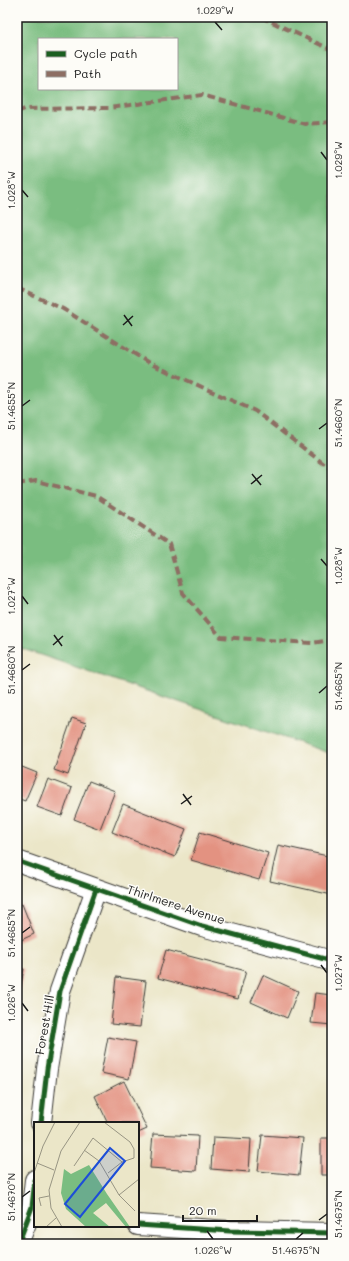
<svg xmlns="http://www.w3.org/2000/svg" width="349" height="1261" viewBox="0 0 349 1261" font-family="Mali,sans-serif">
<rect width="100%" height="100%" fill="#fdfcf7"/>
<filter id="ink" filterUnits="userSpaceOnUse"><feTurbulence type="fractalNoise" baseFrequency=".025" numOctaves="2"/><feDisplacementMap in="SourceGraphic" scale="8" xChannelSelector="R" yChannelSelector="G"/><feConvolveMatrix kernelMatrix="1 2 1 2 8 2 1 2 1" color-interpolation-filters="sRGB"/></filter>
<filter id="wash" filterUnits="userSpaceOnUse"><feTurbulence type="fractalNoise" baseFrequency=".012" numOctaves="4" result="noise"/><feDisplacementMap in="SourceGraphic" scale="16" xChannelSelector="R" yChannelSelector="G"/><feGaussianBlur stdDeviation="0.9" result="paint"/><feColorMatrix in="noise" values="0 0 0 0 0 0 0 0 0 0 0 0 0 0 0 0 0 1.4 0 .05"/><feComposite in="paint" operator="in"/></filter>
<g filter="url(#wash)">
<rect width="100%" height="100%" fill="#ebe6c8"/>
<!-- forest -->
<path fill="#7abd80" stroke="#4b6c4e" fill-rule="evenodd" d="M 17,17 L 332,17 L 332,754 L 17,647 ZM 39,39 L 177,39 L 177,89 L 39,89 Z"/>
<g id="blocks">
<!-- building -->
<path fill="#e39281" d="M 72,718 L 86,723 L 68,775 L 54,770 Z
M 17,765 L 37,773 L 25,801 L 17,798 Z
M 48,779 L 72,788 L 62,816 L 37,807 Z
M 89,781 L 115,791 L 100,829 L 74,819 Z
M 123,804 L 186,829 L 175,857 L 112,832 Z
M 200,832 L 268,853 L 259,880 L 191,860 Z
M 278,845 L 332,857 L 332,895 L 270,881 Z
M 22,904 L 34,934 L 17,942 L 17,906 Z
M 166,950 L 246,971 L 238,999 L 158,978 Z
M 17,968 L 24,969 L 18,999 L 17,998 Z
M 263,975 L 298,991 L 287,1018 L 251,1002 Z
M 116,977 L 146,981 L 140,1027 L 111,1024 Z
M 315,993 L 332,995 L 332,1025 L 311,1023 Z
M 108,1037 L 136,1042 L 129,1079 L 101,1073 Z
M 124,1081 L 147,1129 L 138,1133 L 138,1123 L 108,1123 L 95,1096 Z
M 153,1134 L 198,1136 L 196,1171 L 150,1168 Z
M 262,1135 L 303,1138 L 299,1175 L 258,1171 Z
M 213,1137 L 251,1139 L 249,1172 L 211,1169 Z
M 321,1138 L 332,1138 L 332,1175 L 321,1175 Z"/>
</g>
</g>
<g filter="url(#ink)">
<use href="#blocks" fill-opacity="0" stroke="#3b3a36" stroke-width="1"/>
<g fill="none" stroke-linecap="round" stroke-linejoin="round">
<!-- street casing -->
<g stroke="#3b3a36" stroke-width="22">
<path id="street" d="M 17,861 L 202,926 L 332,961
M 41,1123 L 47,1069 L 60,991 L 96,889
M 138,1225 L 230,1231 L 332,1233
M 18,1244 L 32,1207 L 35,1180"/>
</g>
<!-- street -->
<use href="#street" stroke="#fff" stroke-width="20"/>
<!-- quiet -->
<path stroke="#8d6e63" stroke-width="4" stroke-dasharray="8 4" stroke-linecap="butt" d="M 261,17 L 332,50
M 17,112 L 25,109 L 109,108 L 202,95 L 305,124 L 332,122
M 17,288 L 63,309 L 149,363 L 255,411 L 332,470
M 17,484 L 36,481 L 96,496 L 169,544 L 183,593 L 221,637 L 312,643 L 332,640"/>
<!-- cycleway casing -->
<g stroke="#fdfcf7" stroke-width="8">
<path id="cycleway" d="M 17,861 L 202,926 L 332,961
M 41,1123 L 47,1069 L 60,991 L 96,889
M 138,1225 L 230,1231 L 332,1233
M 18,1244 L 32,1207 L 35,1180"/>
</g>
<!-- cycleway -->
<use href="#cycleway" stroke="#1b5e20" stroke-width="5"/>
</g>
</g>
<!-- ticks -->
<path fill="none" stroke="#1c1c1c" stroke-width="1.5" d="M 215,22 L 222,30M 321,152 L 327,160M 22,190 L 28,197M 124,315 L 132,326M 123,325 L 133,316M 22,406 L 30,400M 319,429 L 327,423M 252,474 L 261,485M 251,484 L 262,475M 321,559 L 327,566M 22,596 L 28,604M 54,635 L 62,646M 53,645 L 63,636M 22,670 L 30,664M 319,693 L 327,686M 183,794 L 191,805M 181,804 L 192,796M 22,933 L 30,927M 321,965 L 327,973M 22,1003 L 28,1011M 22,1197 L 30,1191M 319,1220 L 327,1214M 207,1231 L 213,1239M 296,1239 L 303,1233"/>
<g text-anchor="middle" stroke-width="3" stroke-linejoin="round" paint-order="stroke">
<!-- street labels -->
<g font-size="12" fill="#1c1c1c" stroke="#fdfcf7">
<text transform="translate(176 905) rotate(18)" y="4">Thirlmere Avenue</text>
<text transform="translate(45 1025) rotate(-80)" y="4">Forest Hill</text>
</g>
</g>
<!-- overview -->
<g transform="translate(34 1122)">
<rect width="105" height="105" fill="#ebe6c8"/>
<path d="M 55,43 L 73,72 L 96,105 L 92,105 L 72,81 L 59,91 L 76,105 L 52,105 L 32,87 L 27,71 L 30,47 L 37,52 Z" fill="#7abd80"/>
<path fill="none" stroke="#989583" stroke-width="1" d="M 70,0 L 96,20 L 100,27 L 100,36M 59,16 L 88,40M 50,28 L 65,39 L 85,73 L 101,89M 3,41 L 20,48M 40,44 L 59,16M 0,51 L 9,24 L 21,0M 74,51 L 88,40 L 100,36M 85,73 L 105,57M 7,84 L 5,76 L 15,74M 12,105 L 22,96M 28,105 L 17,86 L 15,68 L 27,29 L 46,0"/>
<path fill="#1d4ed8" fill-opacity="0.15" stroke="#1d4ed8" stroke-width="2" d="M 76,26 L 91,39 L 46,95 L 31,82 Z"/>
<rect width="105" height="105" fill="none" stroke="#1c1c1c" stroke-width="2"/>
</g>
<!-- margin -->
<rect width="349" height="1261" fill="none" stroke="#fdfcf7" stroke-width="44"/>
<!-- legend -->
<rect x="38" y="38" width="140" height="52" fill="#fdfcf7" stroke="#a3a29f"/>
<rect x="46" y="51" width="20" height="6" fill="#1b5e20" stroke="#a3a29f"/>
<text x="74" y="58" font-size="12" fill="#1c1c1c">Cycle path</text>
<rect x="46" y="71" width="20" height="6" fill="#8d6e63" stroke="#a3a29f"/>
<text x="74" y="78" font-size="12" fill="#1c1c1c">Path</text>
<!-- scale -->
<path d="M183 1215v6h74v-6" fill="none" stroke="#1c1c1c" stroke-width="2"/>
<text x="189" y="1215" font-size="12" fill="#1c1c1c" stroke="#fdfcf7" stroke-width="3" paint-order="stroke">20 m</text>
<rect x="22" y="22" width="305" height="1217" fill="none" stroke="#1c1c1c" stroke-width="1.5"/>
<g font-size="10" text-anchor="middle" fill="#1c1c1c">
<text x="215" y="14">1.029°W</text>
<text transform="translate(338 160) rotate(-90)" y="4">1.029°W</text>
<text transform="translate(11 190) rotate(-90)" y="4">1.028°W</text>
<text transform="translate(11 406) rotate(-90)" y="4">51.4655°N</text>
<text transform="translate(338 423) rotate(-90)" y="4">51.4660°N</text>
<text transform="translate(338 566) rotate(-90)" y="4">1.028°W</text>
<text transform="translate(11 596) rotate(-90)" y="4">1.027°W</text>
<text transform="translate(11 670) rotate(-90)" y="4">51.4660°N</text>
<text transform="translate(338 686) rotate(-90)" y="4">51.4665°N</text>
<text transform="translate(11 933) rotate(-90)" y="4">51.4665°N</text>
<text transform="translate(338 973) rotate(-90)" y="4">1.027°W</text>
<text transform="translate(11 1003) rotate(-90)" y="4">1.026°W</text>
<text transform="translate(11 1197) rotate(-90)" y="4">51.4670°N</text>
<text transform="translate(338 1214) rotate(-90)" y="4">51.4675°N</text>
<text x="213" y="1254">1.026°W</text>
<text x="296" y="1254">51.4675°N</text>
</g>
</svg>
